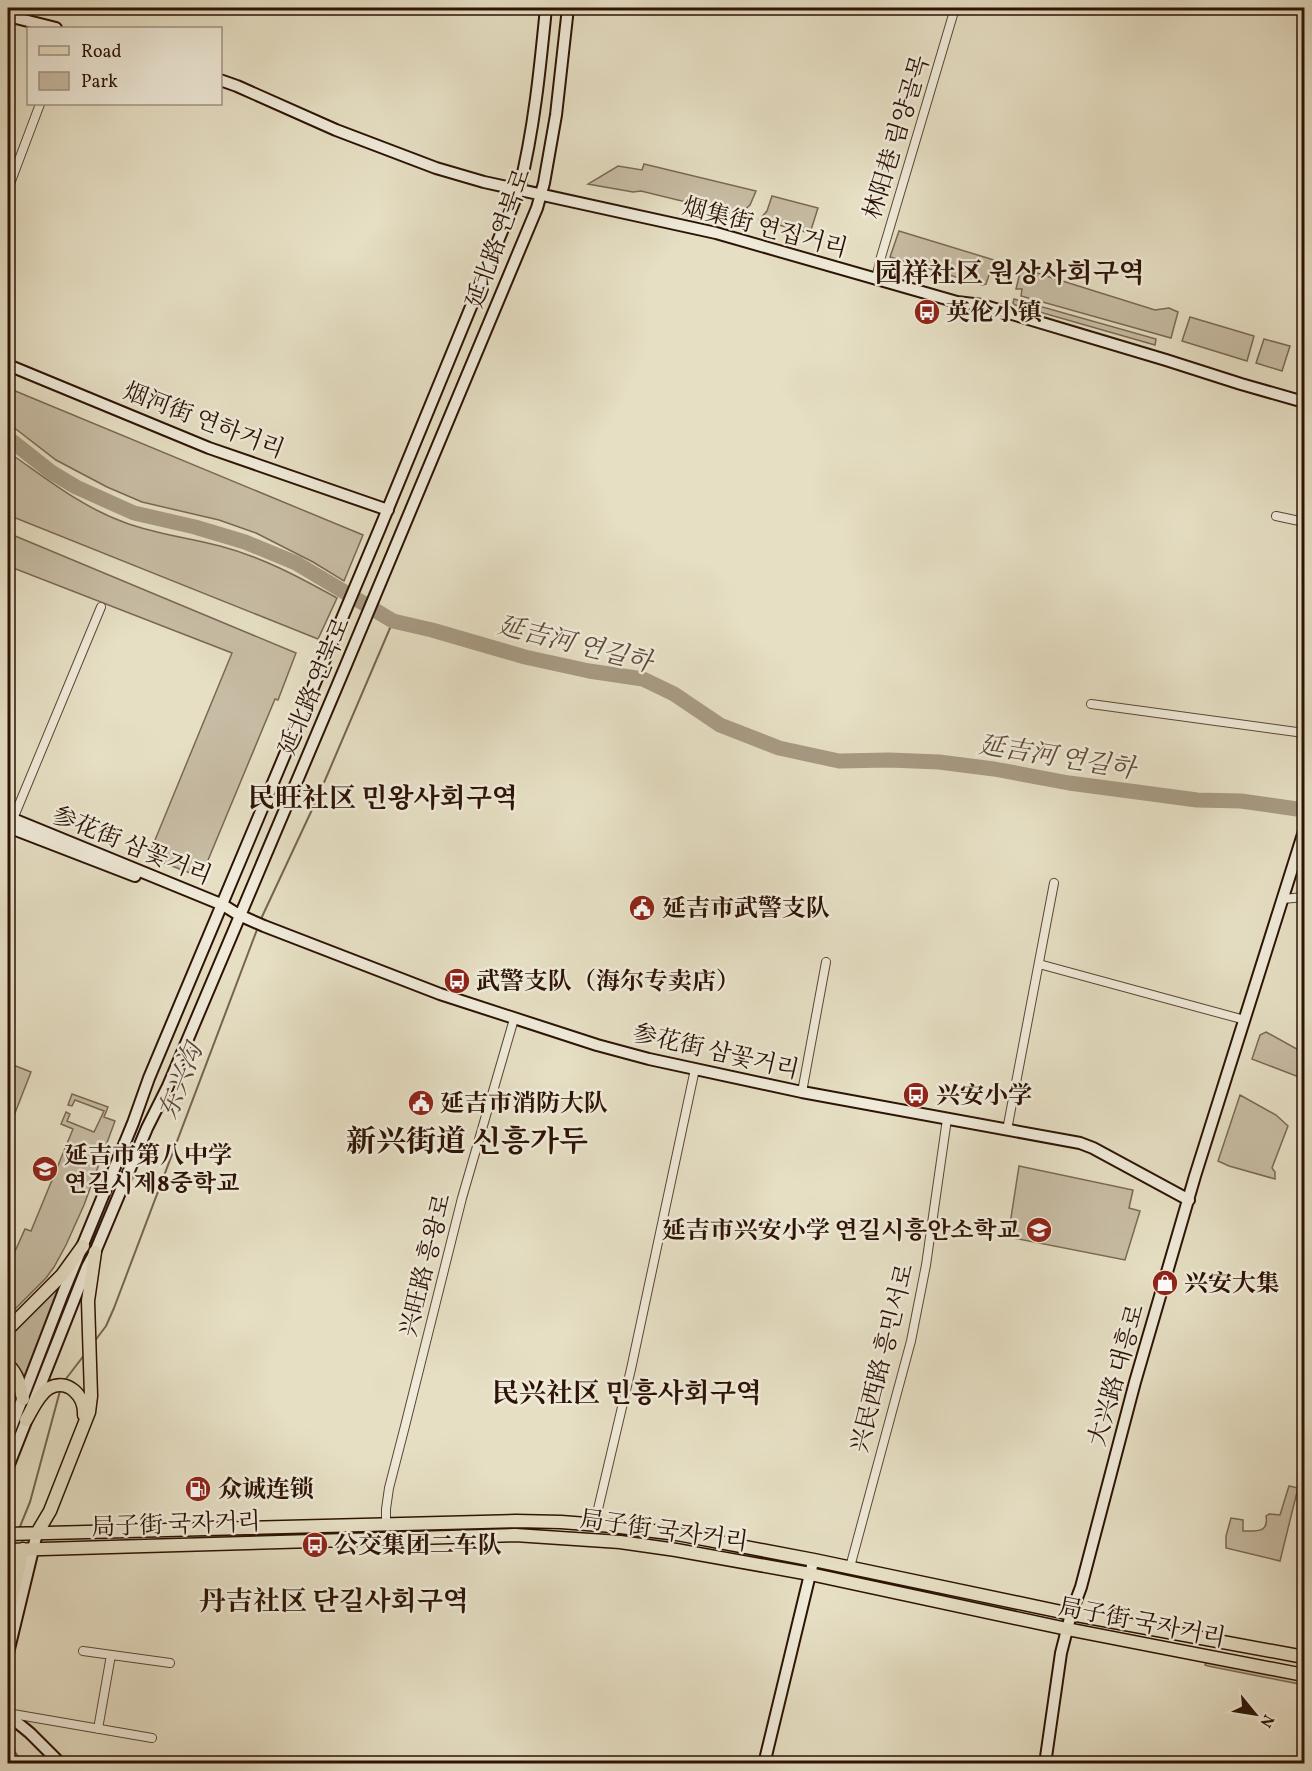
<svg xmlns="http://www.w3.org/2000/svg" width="1312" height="1771" viewBox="0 0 1312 1771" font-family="Vollkorn,'Noto Serif SC','Noto Serif KR',serif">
<rect width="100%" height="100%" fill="#e6dfc4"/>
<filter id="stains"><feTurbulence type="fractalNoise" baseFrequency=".00333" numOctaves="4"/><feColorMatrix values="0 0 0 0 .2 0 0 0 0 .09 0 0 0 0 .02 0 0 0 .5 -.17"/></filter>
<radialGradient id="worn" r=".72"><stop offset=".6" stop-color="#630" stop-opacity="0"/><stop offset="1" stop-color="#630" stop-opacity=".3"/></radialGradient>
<!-- green -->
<path fill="#c7bca4" stroke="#7a6854" stroke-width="1.5" d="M 644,164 L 756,191 L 750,205 L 739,215 L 641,191 L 633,192 L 588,184 L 618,166 L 642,170 Z
M 772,196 L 818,208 L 810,233 L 759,220 L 767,211 Z
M 899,231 L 994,260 L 986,284 L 982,285 L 890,257 Z
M 1021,268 L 1155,310 L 1169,308 L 1178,312 L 1171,338 L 1021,296 L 1022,289 L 1016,289 Z
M 1014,299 L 1156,339 L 1155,345 L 1015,305 L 1013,303 Z
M 1190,317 L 1254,336 L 1247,361 L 1182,341 Z
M 1264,339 L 1290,346 L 1282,371 L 1256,363 Z
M 8,388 L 363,535 L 344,581 L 313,562 L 256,533 L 219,520 L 142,502 L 107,487 L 56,460 L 8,423 Z
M 8,452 C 46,478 81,507 126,523 C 156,534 189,538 220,546 C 262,557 299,577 337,598 L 318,639 L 8,515 Z
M 8,533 L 296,653 L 278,700 L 275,699 L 201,877 L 148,857 L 232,653 L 8,566 Z
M 1266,1032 L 1304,1053 L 1304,1079 L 1252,1059 L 1260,1035 Z
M 8,1063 L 31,1072 L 8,1131 Z
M 72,1094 L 108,1107 L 104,1117 L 115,1121 L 84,1205 L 66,1245 L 54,1267 L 46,1278 L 8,1316 L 8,1267 L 25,1229 L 31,1231 L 73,1129 L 61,1124 L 66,1112 L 70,1114 L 67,1121 L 94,1132 L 104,1111 L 75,1100 L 72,1106 L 68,1105 Z
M 1240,1095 L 1276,1115 L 1288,1126 L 1272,1168 L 1275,1172 L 1275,1179 L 1229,1166 L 1218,1161 Z
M 1019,1166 L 1133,1190 L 1129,1208 L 1140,1211 L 1125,1260 L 1008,1237 Z
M 61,1285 L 24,1381 C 21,1371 17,1364 8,1359 L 8,1337 Z
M 1289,1486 L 1298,1488 L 1280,1561 L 1226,1548 L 1226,1536 L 1231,1518 L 1243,1520 L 1243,1531 C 1256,1531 1269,1533 1266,1516 L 1269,1514 L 1280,1515 Z
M 1206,1662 L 1304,1681 L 1304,1685 L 1208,1666 L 1205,1665 Z"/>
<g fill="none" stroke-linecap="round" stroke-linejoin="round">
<!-- stream -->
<path stroke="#766451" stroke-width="2" d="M 260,921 L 317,799 L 393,621
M 94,1342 L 106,1326 L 114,1308 L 258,927
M 65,1380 L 85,1354
M 19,1529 L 30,1502 L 60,1391
M 8,1743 L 24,1764"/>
<!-- river -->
<path stroke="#a79a83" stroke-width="15" d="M 8,438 L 51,472 L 76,487 L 134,513 L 195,527 L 245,542 L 296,563 L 393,621 L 432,630 L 525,657 L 589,671 L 643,679 L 674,694 L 720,725 L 779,748 L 839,761 L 889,760 L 939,762 L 994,769 L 1069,783 L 1137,792 L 1197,800 L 1241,801 L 1304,810"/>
<!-- street casing -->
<g stroke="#5b4635" stroke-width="10">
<path id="street" d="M 8,189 L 40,104
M 876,279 L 881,257 L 955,8
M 1276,516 L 1304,522
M 1091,704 L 1304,733
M 13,819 L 101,607
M 1283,899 L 1304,897
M 1039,964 L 1245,1020
M 802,1092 L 826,962
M 1007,1130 L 1054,883
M 386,1524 L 386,1509 L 389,1488 L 405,1426 L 462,1198 L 514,1019
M 598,1525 L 598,1509 L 631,1369 L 695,1069
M 850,1567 L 911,1341 L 926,1265 L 947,1119
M 83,1651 L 170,1663
M 8,1714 L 13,1714 L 152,1738
M 98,1729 L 111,1655"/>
</g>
<!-- secondary casing -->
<g stroke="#2d1305" stroke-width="14">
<path id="secondary" d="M 8,16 L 56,28
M 220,80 L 237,86 L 336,130 L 436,168 L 484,182 L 716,233 L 957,302 L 982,305 L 1166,360 L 1241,384 L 1304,402
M 8,365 L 209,448 L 388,510
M 8,817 L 223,905 L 239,915 L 264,926 L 440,994 L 597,1045 L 649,1059 L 802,1092 L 1080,1143 L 1093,1148 L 1189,1200
M 8,827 L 135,876
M 8,1436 L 63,1293 L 133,1123 L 149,1078 L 380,528 L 519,190 C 534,130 540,69 546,8
M 8,1467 L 87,1267 L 95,1252 L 147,1128 L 168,1086 L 346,665 L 537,208 L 544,183 L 556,115 L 568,8
M 8,1653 L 37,1533
M 8,1715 L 30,1733 L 61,1764
M 764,1764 L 812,1566
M 1045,1764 L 1061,1653 L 1071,1614 L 1081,1587 L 1135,1382 L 1195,1176 L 1304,831"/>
</g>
<!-- primary casing -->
<g stroke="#2d1305" stroke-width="15">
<path id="primary" d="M 8,1329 L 62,1275 L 83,1246
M 8,1365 C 18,1374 20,1386 23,1399
M 26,1420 C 32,1410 38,1395 49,1388 C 68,1378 85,1396 84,1415
M 37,1533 L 50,1511 L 89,1412 L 91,1396 L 88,1301 L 95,1252
M 8,1534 L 516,1521 L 561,1522 L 612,1526 L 677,1534 L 814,1560 L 1071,1614 L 1304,1657
M 8,1550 L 515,1535 L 620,1542 L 676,1550 L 810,1574 L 1067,1629 L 1304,1675
M 8,1614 L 23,1549"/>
</g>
<!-- street -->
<use href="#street" stroke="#efead9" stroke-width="8"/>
<!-- secondary -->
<use href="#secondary" stroke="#efead9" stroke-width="10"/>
<!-- primary -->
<use href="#primary" stroke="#e6dfc4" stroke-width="12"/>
</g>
<!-- icons -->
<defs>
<g id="bus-disc" transform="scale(1.35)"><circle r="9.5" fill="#8f2418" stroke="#efead9"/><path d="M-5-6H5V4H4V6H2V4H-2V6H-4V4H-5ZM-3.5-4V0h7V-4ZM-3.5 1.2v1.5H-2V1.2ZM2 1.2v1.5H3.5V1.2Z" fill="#fff"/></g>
<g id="civic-disc" transform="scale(1.35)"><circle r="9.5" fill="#8f2418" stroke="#efead9"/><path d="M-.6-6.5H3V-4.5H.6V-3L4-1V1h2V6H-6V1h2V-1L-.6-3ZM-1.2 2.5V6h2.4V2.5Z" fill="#fff"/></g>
<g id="school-disc" transform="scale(1.35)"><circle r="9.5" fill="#8f2418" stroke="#efead9"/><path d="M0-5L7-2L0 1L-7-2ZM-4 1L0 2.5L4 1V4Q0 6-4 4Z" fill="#fff"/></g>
<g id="shop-disc" transform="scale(1.35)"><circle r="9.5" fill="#8f2418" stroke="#efead9"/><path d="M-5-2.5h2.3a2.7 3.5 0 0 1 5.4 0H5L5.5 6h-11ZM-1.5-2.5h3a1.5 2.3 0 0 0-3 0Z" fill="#fff"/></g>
<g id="fuel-disc" transform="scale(1.35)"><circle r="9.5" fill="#8f2418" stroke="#efead9"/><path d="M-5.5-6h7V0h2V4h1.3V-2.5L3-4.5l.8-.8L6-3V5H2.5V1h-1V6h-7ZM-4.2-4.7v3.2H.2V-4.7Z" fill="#fff"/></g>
</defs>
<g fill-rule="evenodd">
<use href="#bus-disc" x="927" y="312"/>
<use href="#civic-disc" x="642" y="908"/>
<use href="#bus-disc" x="457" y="981"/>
<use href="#bus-disc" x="916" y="1095"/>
<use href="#civic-disc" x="421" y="1103"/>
<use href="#school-disc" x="45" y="1169"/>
<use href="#school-disc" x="1039" y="1230"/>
<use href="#shop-disc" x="1165" y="1283"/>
<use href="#fuel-disc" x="198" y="1489"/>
<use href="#bus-disc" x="315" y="1545"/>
</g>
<g text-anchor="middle" stroke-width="5" stroke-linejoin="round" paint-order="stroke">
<!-- street labels -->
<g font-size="24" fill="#2d1305" stroke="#efead9">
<text transform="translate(896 137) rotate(-73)" y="8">林阳巷 림양골목</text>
<text transform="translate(765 227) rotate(15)" y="8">烟集街 연집거리</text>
<text transform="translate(498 238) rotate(-70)" y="8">延北路 연북로</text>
<text transform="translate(204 420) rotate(21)" y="8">烟河街 연하거리</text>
<text transform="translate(314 686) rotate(-67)" y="8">延北路 연북로</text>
<text transform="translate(132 845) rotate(22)" y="8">参花街 삼꽃거리</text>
<text transform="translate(716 1051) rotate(13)" y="8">参花街 삼꽃거리</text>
<text transform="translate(425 1265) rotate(-76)" y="8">兴旺路 흥왕로</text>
<text transform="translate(882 1358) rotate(-76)" y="8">兴民西路 흥민서로</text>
<text transform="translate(1116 1375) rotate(-74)" y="8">大兴路 대흥로</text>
<text transform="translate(176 1524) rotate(-2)" y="8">局子街 국자거리</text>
<text transform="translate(664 1530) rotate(8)" y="8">局子街 국자거리</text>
<text transform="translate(1142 1622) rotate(11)" y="8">局子街 국자거리</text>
</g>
<!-- poi labels -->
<g font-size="24" font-weight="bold" fill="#2d1305" stroke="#efead9" text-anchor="start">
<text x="946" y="320">英伦小镇</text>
<text x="662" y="916">延吉市武警支队</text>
<text x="476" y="989">武警支队（海尔专卖店）</text>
<text x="936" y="1103">兴安小学</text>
<text x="440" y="1111">延吉市消防大队</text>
<text x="64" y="1163">延吉市第八中学<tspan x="64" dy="28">연길시제8중학교</tspan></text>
<text x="1020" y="1238" text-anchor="end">延吉市兴安小学 연길시흥안소학교</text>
<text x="1184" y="1291">兴安大集</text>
<text x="218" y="1497">众诚连锁</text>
<text x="334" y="1553">公交集团二车队</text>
</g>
<!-- water labels -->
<g font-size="26" font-style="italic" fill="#5e4937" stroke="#efead9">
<text transform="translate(575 643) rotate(14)" y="9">延吉河 연길하</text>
<text transform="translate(1057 756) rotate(9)" y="9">延吉河 연길하</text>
<text transform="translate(180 1081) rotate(-69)" y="9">东兴沟</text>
</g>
<!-- quarter labels -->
<g font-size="27" font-weight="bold" fill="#2d1305" stroke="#efead9">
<text x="1010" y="282">园祥社区 원상사회구역</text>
<text x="383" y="807">民旺社区 민왕사회구역</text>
<text x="627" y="1402">民兴社区 민흥사회구역</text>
<text x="334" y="1610">丹吉社区 단길사회구역</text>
</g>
<!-- district labels -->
<g font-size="30" font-weight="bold" fill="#2d1305" stroke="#efead9">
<text x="467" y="1151">新兴街道 신흥가두</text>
</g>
</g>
<!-- margin -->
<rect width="1312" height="1771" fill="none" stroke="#e6dfc4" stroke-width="30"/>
<rect x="9" y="9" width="1294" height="1753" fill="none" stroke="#2d1305" stroke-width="3"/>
<rect x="15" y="15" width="1282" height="1741" fill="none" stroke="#2d1305" stroke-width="1.5"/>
<!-- legend -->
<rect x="27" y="27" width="195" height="78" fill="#efead9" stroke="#a19484" stroke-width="1.5"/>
<rect x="39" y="46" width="30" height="9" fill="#e6dfc4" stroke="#a19484" stroke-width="1.5"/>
<text x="81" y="57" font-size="18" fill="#2d1305">Road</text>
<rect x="39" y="72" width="30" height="18" fill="#c7bca4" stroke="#a19484" stroke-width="1.5"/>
<text x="81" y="87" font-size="18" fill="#2d1305">Park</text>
<!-- north arrow -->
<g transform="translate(1255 1714) rotate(120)" stroke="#efead9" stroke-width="4.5" paint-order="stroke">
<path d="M0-4.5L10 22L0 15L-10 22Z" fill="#2d1305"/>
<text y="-9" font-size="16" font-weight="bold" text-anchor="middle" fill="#2d1305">N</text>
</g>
<rect width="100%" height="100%" filter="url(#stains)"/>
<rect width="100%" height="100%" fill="url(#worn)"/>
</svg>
